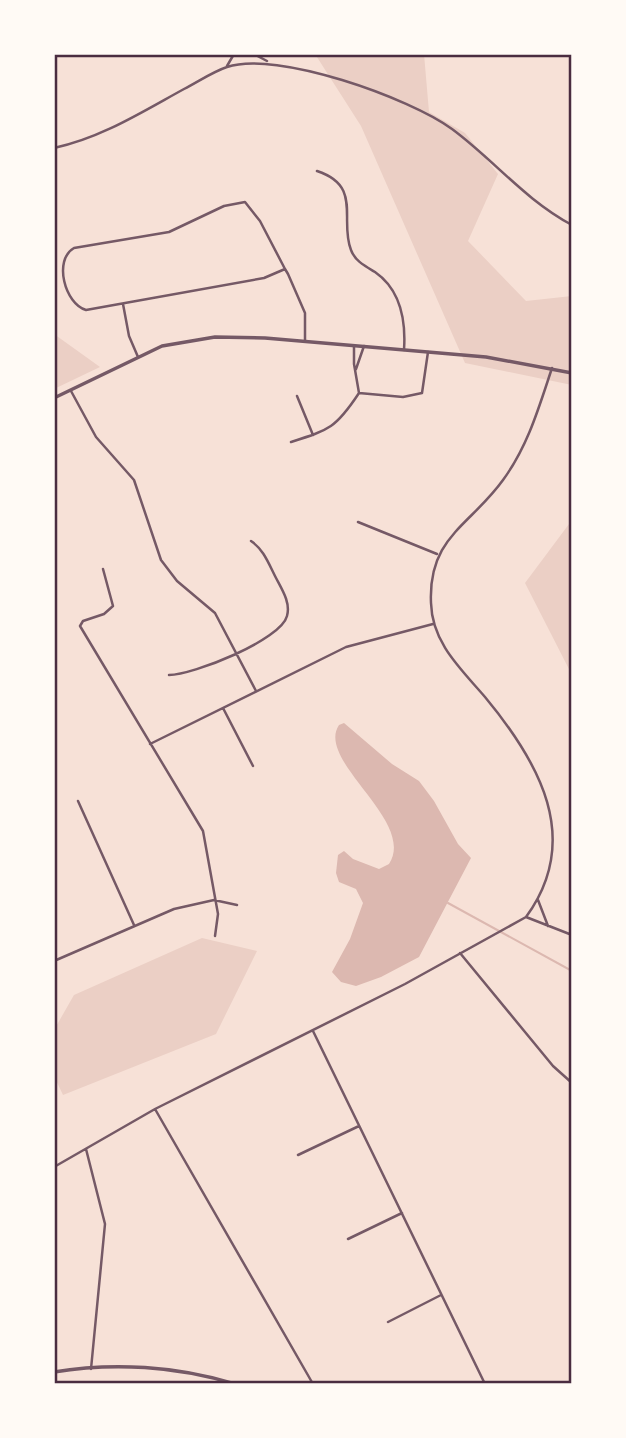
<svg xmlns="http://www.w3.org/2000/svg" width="626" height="1438" viewBox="0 0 626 1438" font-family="'Roboto Condensed',sans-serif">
<rect width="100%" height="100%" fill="#f7e1d7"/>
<!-- green -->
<path fill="#ebcfc5" d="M 315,54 L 424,54 L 429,112 L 465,133 L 498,174 L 468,241 L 526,301 L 572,296 L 572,385 L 465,363 L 361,126 Z
M 54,334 L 100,367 L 54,389 Z
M 572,520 L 572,675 L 525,583 Z
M 202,938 L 257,951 L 216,1034 L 63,1095 L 54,1076 L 54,1030 L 74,995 Z"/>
<!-- water -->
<path fill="#dcb8b0" d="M 344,723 L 392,764 L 419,781 L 434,801 L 458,844 L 471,858 L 419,957 L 381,977 L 356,986 L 341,982 L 332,972 L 350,939 L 363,903 L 356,889 L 339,882 L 336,873 L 338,855 L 344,851 L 353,859 L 379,869 L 389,864 C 417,821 315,761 339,725 Z"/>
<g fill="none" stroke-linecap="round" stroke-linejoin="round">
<!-- stream -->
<path stroke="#dcb8b0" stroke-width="2" d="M 448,903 L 572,971"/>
<!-- minor -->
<path stroke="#755966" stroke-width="2.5" d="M 254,54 L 267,61
M 227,66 L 234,54
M 54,148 C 101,138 142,112 184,89 C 198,82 212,72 227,67 C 276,50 410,98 452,129 C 494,160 525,200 572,225
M 317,171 C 363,186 339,220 351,250 C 355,261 365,266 375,272 C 401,290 406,320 404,350
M 285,269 L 264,278 L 86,310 C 65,304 53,260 74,248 L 169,232 L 224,206 L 245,202 L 260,221 L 285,269 L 288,274 L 305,313 L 305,341
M 123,304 L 129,336 L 138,357
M 356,369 L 364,346
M 71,391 L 96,437 L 134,480 L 161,560 L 177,581 L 215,613 L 256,691
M 359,393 L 403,397 L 422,393 L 428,352
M 297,396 L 313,435
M 291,442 C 329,430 336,428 359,393 L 354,364 L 354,346
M 358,522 L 437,554
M 103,569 L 113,606 L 104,614 L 83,621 L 80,626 L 203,831 L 218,914 L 215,936
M 169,675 C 193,675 281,640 287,616 C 291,602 281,588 275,576 C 268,562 263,549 251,541
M 223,708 L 253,766
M 150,744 L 346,647 L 433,624
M 78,801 L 134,925
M 538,900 L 548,926
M 526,917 L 572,935
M 460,953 L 553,1066 L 572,1083
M 54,961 L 174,909 L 214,900 L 237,905
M 313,1031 L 485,1384
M 155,1109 L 313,1384
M 86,1149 L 105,1224 L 91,1369
M 298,1155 L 359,1126
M 54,1167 L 155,1109 L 405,984 L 526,917 C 583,839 539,762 485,697 C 461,669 432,643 431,603 C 428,537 470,526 503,480 C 528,446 539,407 552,368
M 348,1239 L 402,1213
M 388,1322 L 441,1295"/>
<!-- tertiary -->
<path stroke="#755966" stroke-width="3.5" d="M 54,398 L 162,346 L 215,337 L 265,338 L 486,357 L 572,373
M 54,1372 C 113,1362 177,1366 235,1384"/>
</g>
<!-- border -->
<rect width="626" height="1438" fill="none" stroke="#fffaf5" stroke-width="112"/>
<rect x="56" y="56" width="514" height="1326" fill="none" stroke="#4a2c40" stroke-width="2.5"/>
</svg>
